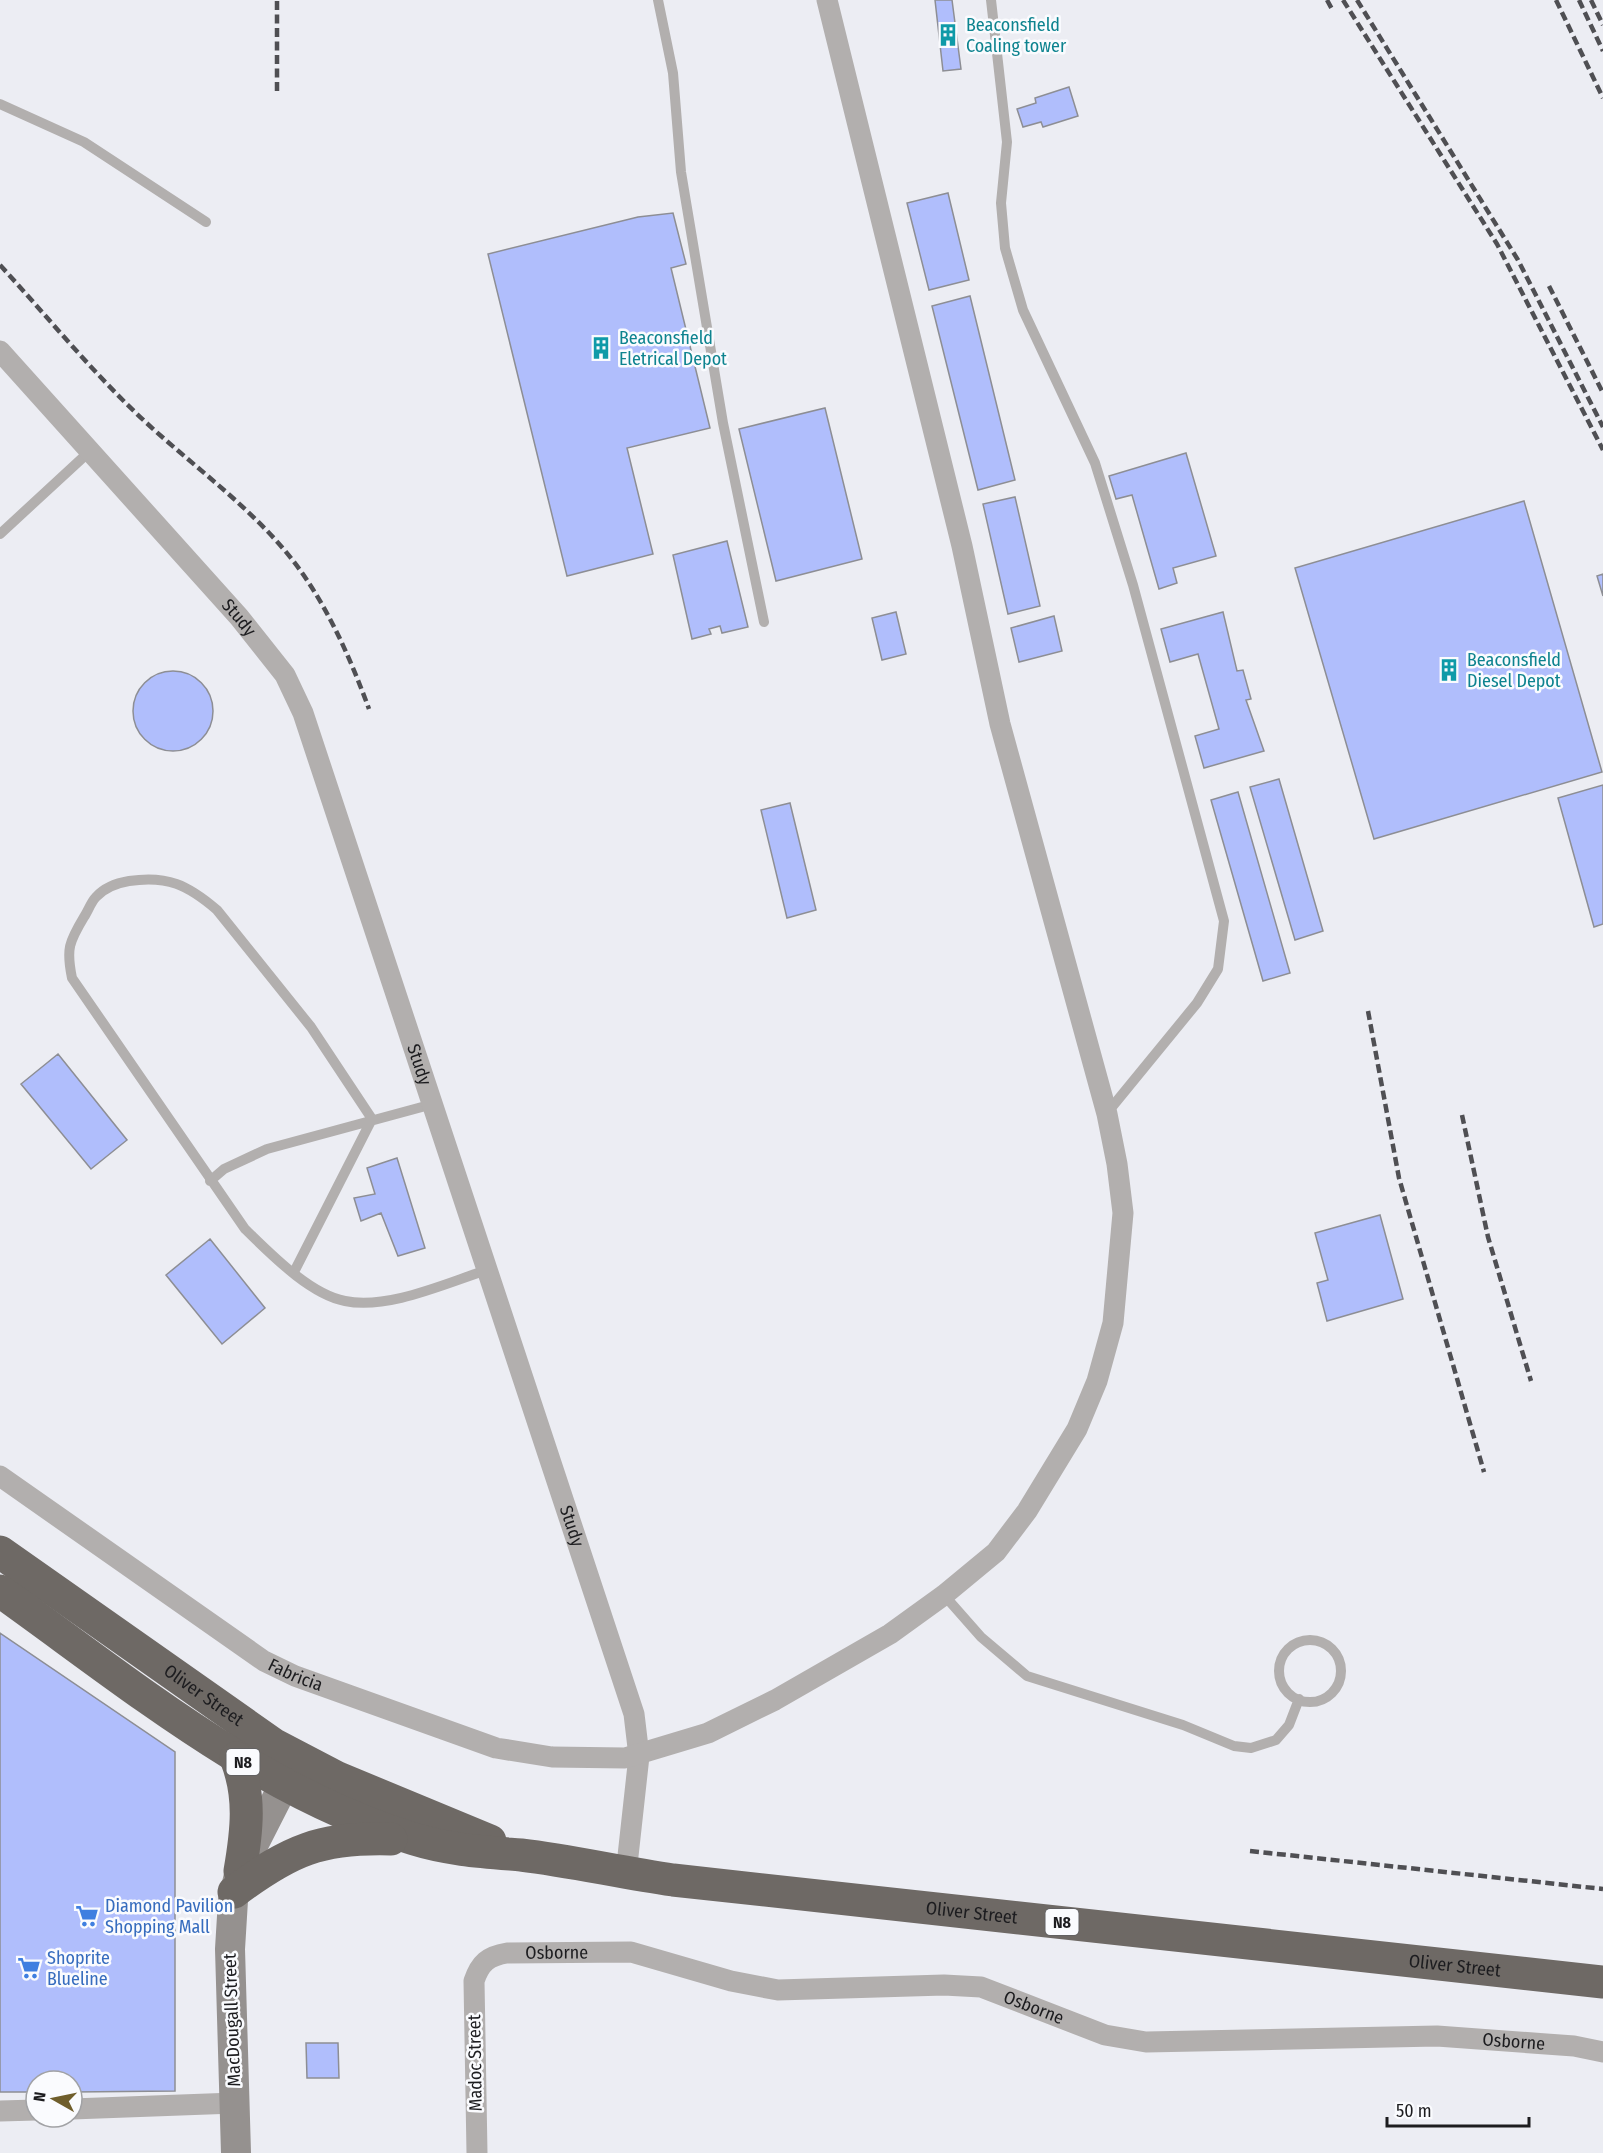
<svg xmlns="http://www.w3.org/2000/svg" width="1603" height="2153" viewBox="0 0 1603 2153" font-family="'Fira Sans Condensed',sans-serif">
<rect width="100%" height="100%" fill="#ecedf3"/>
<!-- building -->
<path fill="#b0befc" stroke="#8d8e94" stroke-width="1.5" d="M 935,0 L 952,0 L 961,69 L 943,71 Z
M 1069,87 L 1078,116 L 1043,127 L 1041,122 L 1023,127 L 1017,109 L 1036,103 L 1035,98 Z
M 948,193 L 969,280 L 929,290 L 907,203 Z
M 673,213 L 686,264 L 671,268 L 710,428 L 627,448 L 653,554 L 567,576 L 488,254 L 638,217 Z
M 970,296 L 1015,480 L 978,490 L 932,306 Z
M 825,408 L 862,559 L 776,581 L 739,429 Z
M 1186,453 L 1216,556 L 1173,568 L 1177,583 L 1159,589 L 1132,495 L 1116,499 L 1109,476 Z
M 1015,497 L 1040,606 L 1008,614 L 983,504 Z
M 1524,501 L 1602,772 L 1374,839 L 1295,568 Z
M 727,541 L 748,627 L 722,633 L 720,626 L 709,629 L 711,634 L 692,639 L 673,555 Z
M 1603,574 L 1603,596 L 1597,576 Z
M 896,612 L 906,654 L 882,660 L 872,618 Z
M 1223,612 L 1237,671 L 1243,670 L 1251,699 L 1246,700 L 1264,751 L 1204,768 L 1195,736 L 1219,729 L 1198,654 L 1170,662 L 1161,629 Z
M 1054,616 L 1062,651 L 1019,662 L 1011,628 Z
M133 711a40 40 0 1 1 80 0a40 40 0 1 1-80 0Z
M 1279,779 L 1323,931 L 1295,940 L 1250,787 Z
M 1603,785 L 1603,924 L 1594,927 L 1558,798 Z
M 1238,792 L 1290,973 L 1263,981 L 1211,800 Z
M 790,803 L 816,910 L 787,918 L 761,810 Z
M 58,1054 L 127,1140 L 91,1169 L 21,1084 Z
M 397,1158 L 425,1248 L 398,1256 L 381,1213 L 361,1221 L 354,1198 L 375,1194 L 367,1168 Z
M 1380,1215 L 1403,1299 L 1327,1321 L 1317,1283 L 1328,1280 L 1315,1233 Z
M 210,1239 L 265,1308 L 222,1344 L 166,1275 Z
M 0,1633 L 175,1752 L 175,2091 L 72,2092 L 72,2081 L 36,2081 L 36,2092 L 0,2092 Z
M 306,2043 L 338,2043 L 339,2078 L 307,2078 Z"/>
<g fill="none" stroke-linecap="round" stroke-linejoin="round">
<!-- lane -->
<path stroke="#b2afae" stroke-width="10" d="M 658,0 L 673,73 L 681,172 L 723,423 L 764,622
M 991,0 L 1007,142 L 1001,203 L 1005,248 L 1023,310 L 1095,463 L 1133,585 L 1224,921 L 1218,969 L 1197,1003 L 1107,1113
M 0,104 L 84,142 L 206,222
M 0,534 L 90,451
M 210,1181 L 224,1169 L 267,1149 L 433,1104
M 294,1272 L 372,1119 L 311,1027 L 217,910 C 188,885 167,875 129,881 C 117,883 104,888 96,897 C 91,902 88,911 84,917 C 69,942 66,949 72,978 L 245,1229 C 270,1253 309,1294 345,1301 C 388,1310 446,1283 487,1270
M 944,1595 L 981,1637 L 1027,1676 L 1183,1725 L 1234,1746 L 1251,1748 L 1276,1740 L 1289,1725 L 1299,1699
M1279 1671a31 31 0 1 1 62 0a31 31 0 1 1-62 0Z"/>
<!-- street -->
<g stroke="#b2afae" stroke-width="21">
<path id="s1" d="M 0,351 L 239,617 L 285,675 L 303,713 L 634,1714 L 639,1756 L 626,1874"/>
<path id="s2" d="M 0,1476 L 264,1661 L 295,1676 L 496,1748 L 552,1757 L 625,1758 L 708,1733 L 775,1700 L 890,1634 L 944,1595 L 996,1552 L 1027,1511 L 1077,1429 L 1097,1381 L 1113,1323 L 1123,1213 L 1117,1164 L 1107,1114 L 1000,724 L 962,546 L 827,0"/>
<path d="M 72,2109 L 235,2103"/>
<path d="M 0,2111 L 36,2110"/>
<path id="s3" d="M 477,2153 L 474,1981 C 480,1963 488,1956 507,1953 L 631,1952 L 731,1981 L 778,1990 L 944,1985 L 981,1987 L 1105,2035 L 1146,2042 L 1437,2036 L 1574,2046 L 1603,2052"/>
</g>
<!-- secondary -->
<path stroke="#95918f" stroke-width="30" d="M 236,2153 L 230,1949 L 233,1900 L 240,1871 L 295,1763"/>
<!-- highway -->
<g stroke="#6e6965" stroke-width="33">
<path id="s4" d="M 0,1552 L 273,1744 L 338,1778 L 490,1841"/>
<path id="s5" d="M 0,1591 C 129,1683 261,1793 414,1839 C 449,1850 485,1852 521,1855 C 572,1861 622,1873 673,1880 L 1603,1982"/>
<path d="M 236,1758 C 251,1796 247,1830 240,1871"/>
<path d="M 234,1892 C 290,1850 321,1837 391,1839"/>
</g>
<!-- rail -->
<path stroke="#4f4f53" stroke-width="4.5" stroke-dasharray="9 4.5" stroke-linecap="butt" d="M 1327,0 L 1333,11
M 1343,0 L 1497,244 L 1603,450
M 1357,0 L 1518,260 L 1603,427
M 1556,0 L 1603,98
M 1579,0 L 1603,51
M 1591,0 L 1603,25
M 277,91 L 277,0
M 0,265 C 45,314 88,367 136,413 C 190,465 256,509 300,570 C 330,612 351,660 369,709
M 1549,286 L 1603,393
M 1368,1011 L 1399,1178 L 1484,1472
M 1462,1115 L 1488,1237 L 1531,1381
M 1250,1851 L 1603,1889"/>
</g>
<!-- icons -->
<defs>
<g id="building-bare" transform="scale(1.8)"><path d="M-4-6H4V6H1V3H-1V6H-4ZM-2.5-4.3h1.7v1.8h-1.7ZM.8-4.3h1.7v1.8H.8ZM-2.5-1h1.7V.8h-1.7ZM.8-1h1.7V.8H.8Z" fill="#0f9aa8" stroke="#fafbfe" stroke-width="2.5" paint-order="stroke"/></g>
<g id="supermarket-bare" transform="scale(1.8)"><path d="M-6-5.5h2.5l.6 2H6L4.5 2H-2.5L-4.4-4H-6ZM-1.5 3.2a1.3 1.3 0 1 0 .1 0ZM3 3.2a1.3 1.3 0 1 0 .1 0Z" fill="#3f7fe0" stroke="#fafbfe" stroke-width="2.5" paint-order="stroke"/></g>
</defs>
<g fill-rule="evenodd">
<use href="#building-bare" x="948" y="35"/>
<use href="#building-bare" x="601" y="348"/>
<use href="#building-bare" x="1449" y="670"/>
<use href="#supermarket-bare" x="87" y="1916"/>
<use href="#supermarket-bare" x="29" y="1968"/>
</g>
<g text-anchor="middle" stroke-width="5" stroke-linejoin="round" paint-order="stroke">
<!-- shield labels -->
<g fill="#fafbfe" stroke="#5f5f62" stroke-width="1.5">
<rect x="226.5" y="1749" width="33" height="26" rx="4.5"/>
<rect x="1045.5" y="1909" width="33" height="26" rx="4.5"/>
</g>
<g font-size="16" font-weight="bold" fill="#1c1c1f">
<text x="243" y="1768">N8</text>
<text x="1062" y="1928">N8</text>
</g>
<!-- culture labels -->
<g font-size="18" fill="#0d838f" stroke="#fafbfe" text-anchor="start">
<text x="966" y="31">Beaconsfield<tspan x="966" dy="21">Coaling tower</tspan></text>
<text x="619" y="344">Beaconsfield<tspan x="619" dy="21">Eletrical Depot</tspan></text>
<text x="1467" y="666">Beaconsfield<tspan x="1467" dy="21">Diesel Depot</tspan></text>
</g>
<!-- street labels -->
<g font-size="18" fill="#1c1c1f" stroke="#fafbfe">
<text dy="6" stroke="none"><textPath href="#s1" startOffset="358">Study</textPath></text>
<text dy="6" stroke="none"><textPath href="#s1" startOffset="844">Study</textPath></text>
<text dy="6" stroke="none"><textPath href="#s1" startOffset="1330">Study</textPath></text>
<text dy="6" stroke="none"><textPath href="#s2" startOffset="357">Fabricia</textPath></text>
<text dy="6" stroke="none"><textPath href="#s4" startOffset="249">Oliver Street</textPath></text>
<text dy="6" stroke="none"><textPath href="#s5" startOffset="1048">Oliver Street</textPath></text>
<text dy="6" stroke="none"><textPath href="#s3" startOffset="268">Osborne</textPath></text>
<text dy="6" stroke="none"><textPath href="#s5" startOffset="1534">Oliver Street</textPath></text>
<text dy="6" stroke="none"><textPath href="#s3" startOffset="754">Osborne</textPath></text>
<text transform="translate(232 2020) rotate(-92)" y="6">MacDougall Street</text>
<text dy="6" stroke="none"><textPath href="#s3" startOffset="1240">Osborne</textPath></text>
<text transform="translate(475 2063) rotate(-91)" y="6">Madoc Street</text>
</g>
<!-- shop labels -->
<g font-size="18" fill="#366cbe" stroke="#fafbfe" text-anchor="start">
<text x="105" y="1912">Diamond Pavilion<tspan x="105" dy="21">Shopping Mall</tspan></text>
<text x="47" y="1964">Shoprite<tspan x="47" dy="21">Blueline</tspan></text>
</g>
</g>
<!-- north arrow -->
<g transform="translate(54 2099) rotate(279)"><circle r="28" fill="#fafbfe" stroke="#a1a2a5" stroke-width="1.5"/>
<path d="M0-4.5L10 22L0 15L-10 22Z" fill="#6f5e2c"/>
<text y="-9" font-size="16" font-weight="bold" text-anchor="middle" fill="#1c1c1f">N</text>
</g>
<!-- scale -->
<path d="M1387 2117v9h142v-9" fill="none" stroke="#1c1c1f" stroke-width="3"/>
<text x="1396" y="2117" font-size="18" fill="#1c1c1f" stroke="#fafbfe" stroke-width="4.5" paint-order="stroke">50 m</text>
</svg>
